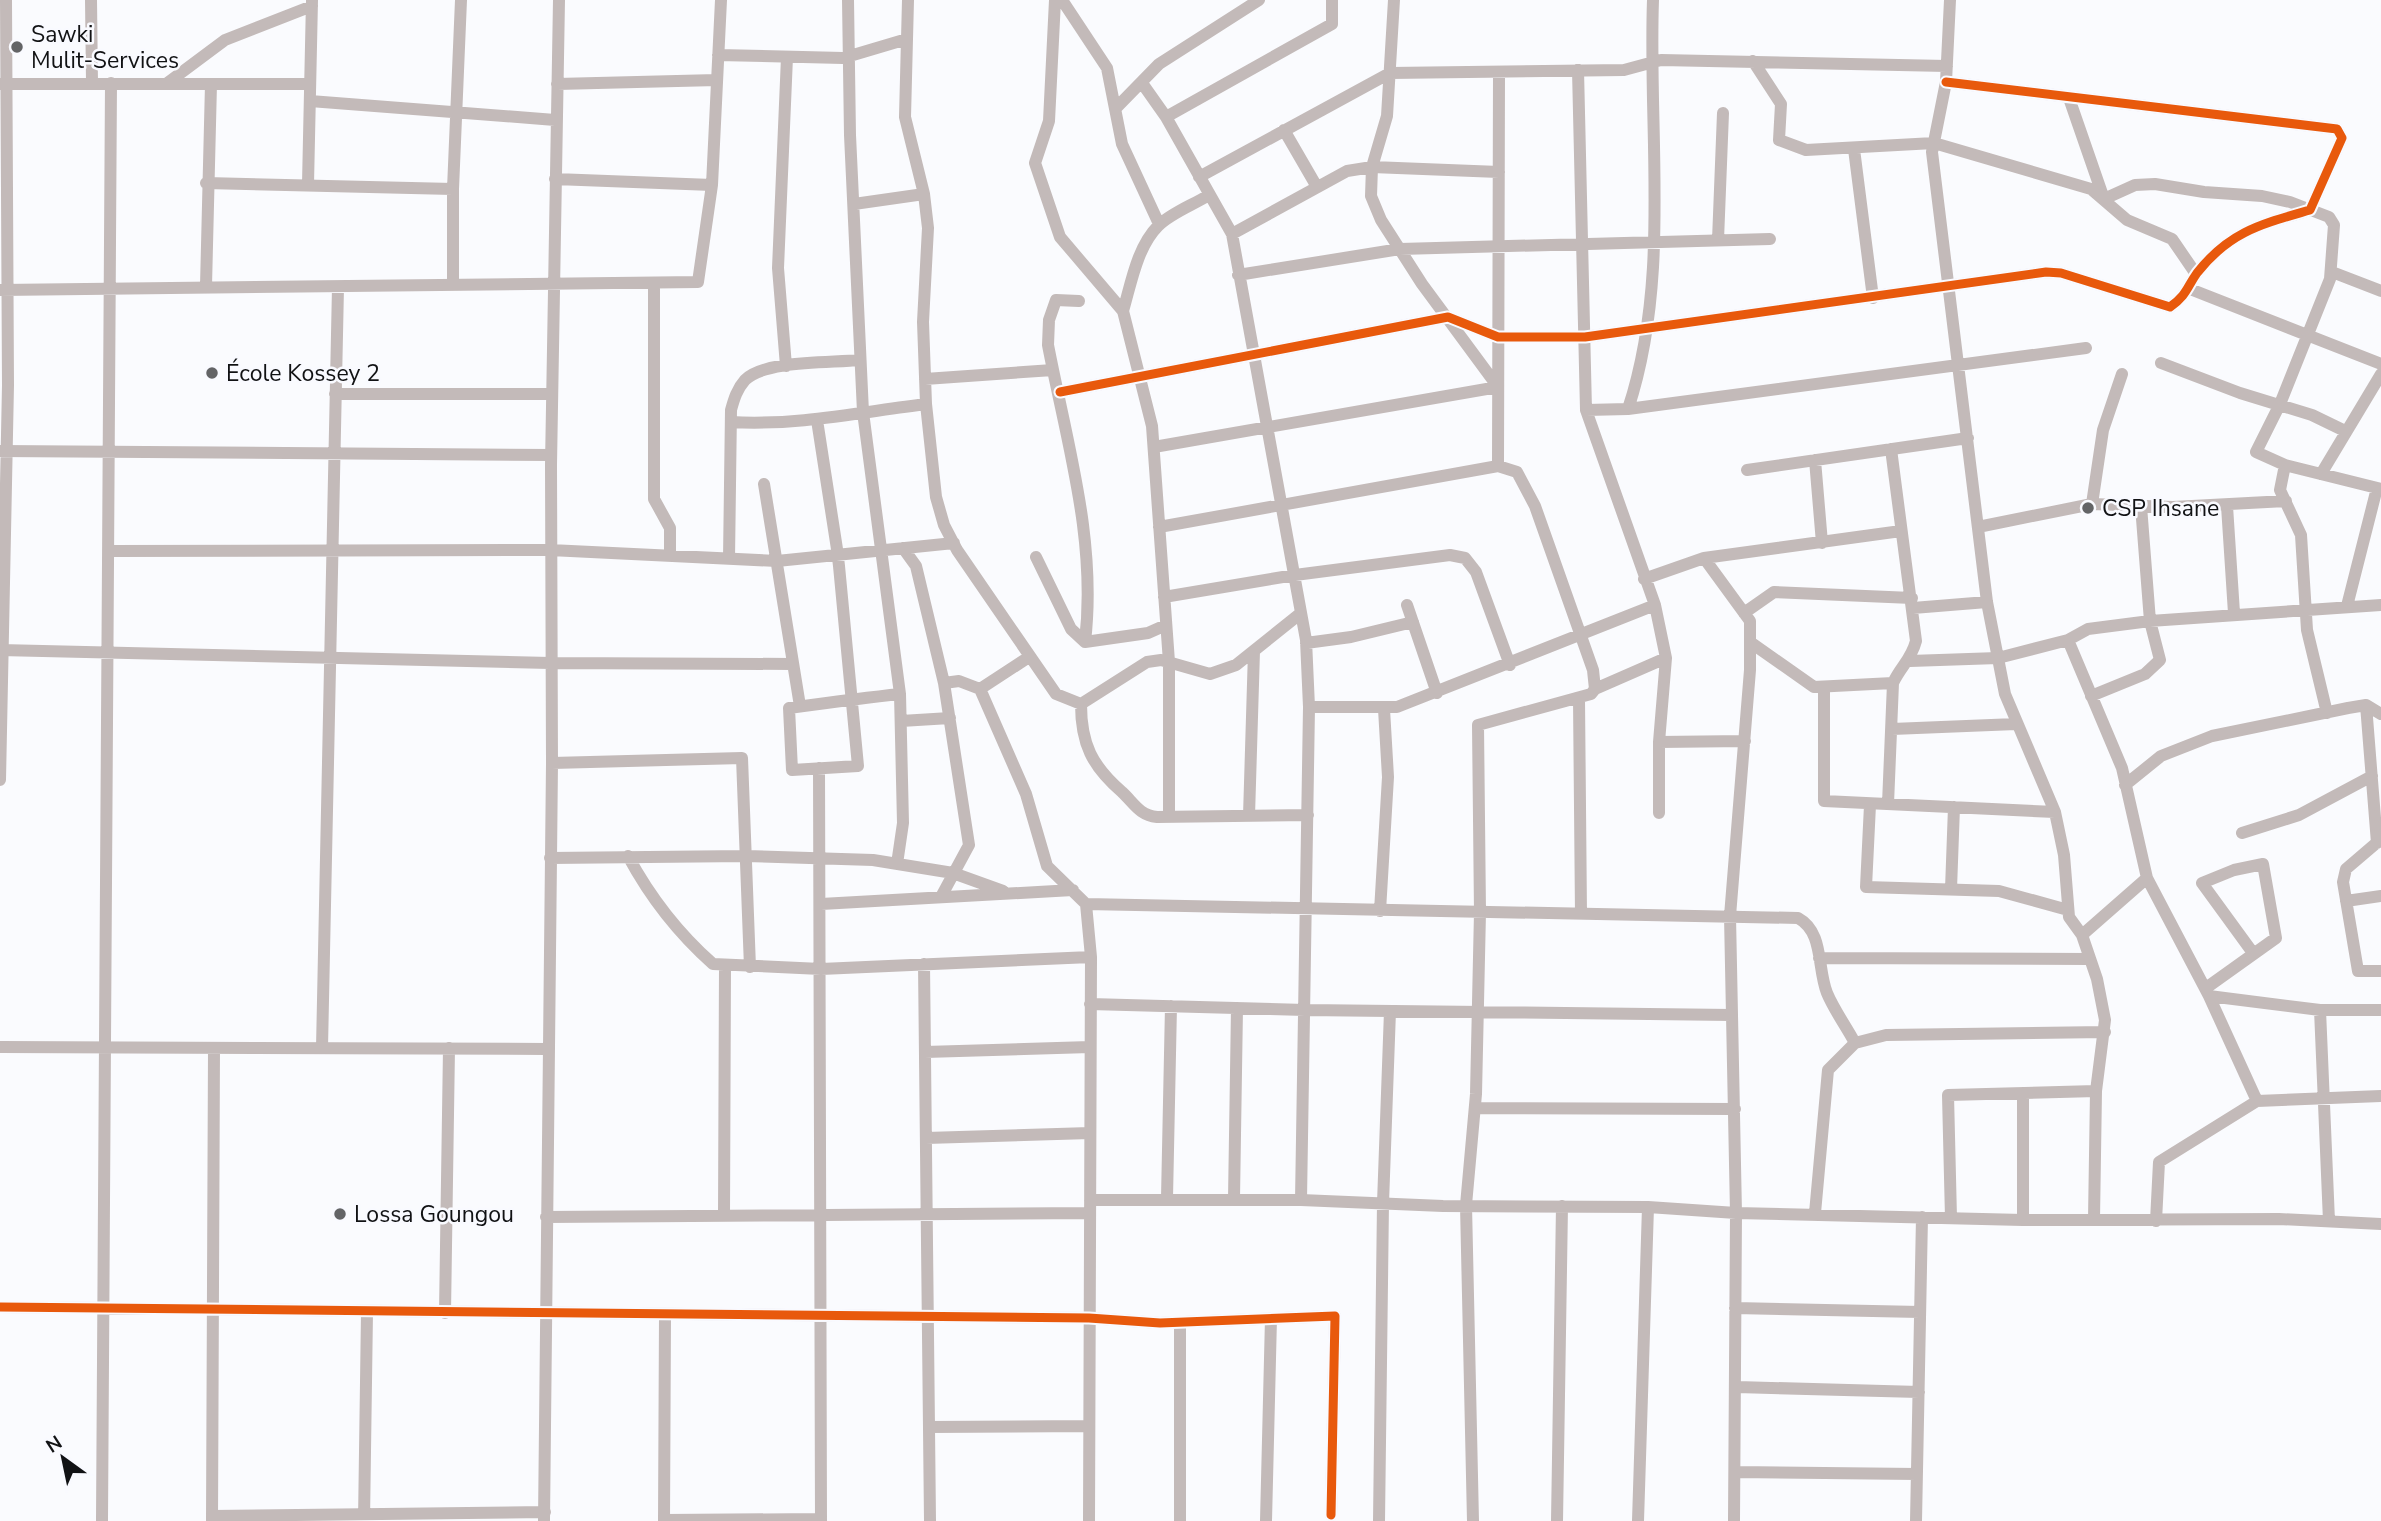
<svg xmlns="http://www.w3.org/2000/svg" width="2381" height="1521" viewBox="0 0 2381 1521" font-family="'Nunito Sans',sans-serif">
<rect width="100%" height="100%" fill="#fafbfe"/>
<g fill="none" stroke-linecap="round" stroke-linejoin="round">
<!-- minor -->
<path stroke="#c3bab9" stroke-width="12" d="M 91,0 L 92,82
M 848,0 L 850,135 L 863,412 L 900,694 L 903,823 L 897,864
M 908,0 L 905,117 L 924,194 L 928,228 L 923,322 L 926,404 L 936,497 L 944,525 L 957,550 L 1056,694 L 1081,704 C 1081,744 1092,766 1122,792 C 1134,803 1139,815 1157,817 L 1308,815
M 1055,0 L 1049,121 L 1035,163 L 1060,237 L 1123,311 L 1152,426 L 1169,662 L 1169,816
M 1062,0 L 1107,68 L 1122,144 L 1159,224
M 1950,0 L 1946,82 L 1932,152 L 1987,602 L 2005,694 L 2055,812 L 2064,855 L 2069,917 L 2082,935 L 2097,979 L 2105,1020 L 2096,1091 L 2094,1219
M 718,55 L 843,58 L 907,39
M 1753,61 L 1781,104 L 1779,140 L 1806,150 L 1934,143 L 2091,189 L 2127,220 L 2172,239 L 2196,274
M 1578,70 L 1586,410 L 1655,605 L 1666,658 L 1659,742 L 1659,813
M 1142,83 L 1166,117 L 1232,234 L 1306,640 L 1309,707 L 1301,1200
M 0,84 L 310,84
M 166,84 L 225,40 L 312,6
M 557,84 L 717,80
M 2069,98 L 2104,199 L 2135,185 L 2155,184 L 2204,192 L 2262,196 L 2290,202 L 2329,217 L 2334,225 L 2330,279 L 2280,404 L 2256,452 L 2285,465 L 2381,489
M 310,101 L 555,120
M 1117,107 L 1159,64 L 1259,0
M 1166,117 L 1332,24 L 1332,0
M 1284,130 L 1317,187
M 1854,149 L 1873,298
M 1199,177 L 1390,73 L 1624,70 L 1661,60 L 1947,66
M 555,179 L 712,185
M 206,183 L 453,189
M 308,184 L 312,0
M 854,204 L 924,194
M 1232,234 L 1347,171 L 1372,167 L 1499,172
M 1718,240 L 1723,113
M 2332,272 L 2381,291
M 1238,275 L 1400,249 L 1770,239
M 654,283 L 654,499 L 670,528 L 670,556
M 453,285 L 453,189 L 461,0
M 206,286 L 211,84
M 2190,289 L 2381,364
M 0,290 L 698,282 L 712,185 L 721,0
M 1079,301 L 1056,300 L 1049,320 L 1048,345 C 1067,444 1097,540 1085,642
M 1123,311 C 1131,284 1137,247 1158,226 C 1171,213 1193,205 1209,195
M 2161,363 L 2240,393 L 2312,415 L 2345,431
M 786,366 L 778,268 L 787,57
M 925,379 L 1053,370
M 1060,392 L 1448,317 L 1498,337 L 1585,337 L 2046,272 L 2061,273 L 2170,307 C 2187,295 2187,287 2197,273 C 2230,231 2262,224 2310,210 L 2342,138 L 2337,129 L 1946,82
M 335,394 L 551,394
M 1628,409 C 1671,279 1648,135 1653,0
M 1586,410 L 1628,409 L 2086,348
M 817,420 L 837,549 L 839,566 L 858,766 L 792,770 L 789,708 C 826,703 863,698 900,694
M 731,422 C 796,426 861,412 926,404
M 1154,447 L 1498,387 L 1422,284 L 1381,220 L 1371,196 L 1372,167 L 1387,116 L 1394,0
M 0,451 L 551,455
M 1815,460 L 1822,543
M 2285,465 L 2280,490 L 2301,535 L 2307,630 L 2327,713
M 1498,466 L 1499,73
M 1747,470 L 1968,438
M 2321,474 L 2381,374
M 764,484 L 800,706
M 2092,504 L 2103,430 L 2122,374
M 2227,506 L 2234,613
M 1159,527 L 1498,466 L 1517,472 L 1535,506 L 1593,670 L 1595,689 L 1591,694 L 1478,725 L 1480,912 L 1476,1094 L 1466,1205 L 1473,1521
M 1978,527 L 2092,504 L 2173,507 L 2286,501
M 903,548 L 916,566 L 944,683 L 969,845 L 942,895
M 109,551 L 550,550 L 777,561 L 954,543
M 1036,557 L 1071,629 L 1085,642
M 1704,558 L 1750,621 L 1750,670 L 1730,916 L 1736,1213 L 1734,1521
M 729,559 L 731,410 C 734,399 737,389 745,380 C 765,360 831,363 859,360
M 1644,579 L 1704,558 L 1901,531
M 1164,597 L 1295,575 L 1450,555 L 1465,558 L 1476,572 L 1510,665
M 1407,605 L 1437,693
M 2347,606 L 2377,488
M 1913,608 L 1987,602
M 1744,613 L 1774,592 L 1912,598
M 2068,640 L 2122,768 L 2147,878 L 2209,996 L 2320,1010 L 2381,1010
M 1085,642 L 1148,633 L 1166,625
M 1750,642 L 1814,687 L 1893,683
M 1306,643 L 1351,637 L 1413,622
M 0,650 L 550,663 L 793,664
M 1910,661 L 1998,658 L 2068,640 L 2088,629 L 2150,621 L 2381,605
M 944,683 L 959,681 L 980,689 L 1026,794 L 1047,866 L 1086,904 L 1091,957 L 1089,1521
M 980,689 L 1029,657
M 1595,689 L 1666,658
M 1824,689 L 1824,801 L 2055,812
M 2091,696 L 2145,674 L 2160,660 L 2150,621 L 2141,506
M 1579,699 L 1581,914
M 1081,704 L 1147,662 L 1161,660 L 1210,674 L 1236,665 L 1301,613
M 2366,705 L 2377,843
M 1309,707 L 1397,707 L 1655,605
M 901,721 L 950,718
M 1892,729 L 2016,724
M 1659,742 L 1745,741
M 552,763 L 742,758 L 750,967
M 819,768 L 821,1521
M 0,780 L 8,385 L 6,0
M 2125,785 L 2161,756 L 2212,736 L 2348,708 L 2366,705 L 2381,714
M 1888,804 L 1893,683 C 1901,666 1911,660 1916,641 L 1891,449
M 1870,805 L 1866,887 L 1999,891 L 2068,910
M 1249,816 L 1254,651
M 2242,833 L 2299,815 L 2372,776
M 2381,839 L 2346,869 L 2343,882 L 2358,971 L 2381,971
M 628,856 C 649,895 679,934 713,964 L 821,969 L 1091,957
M 550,858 L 746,856 L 873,860 L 953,873 L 1003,891
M 1951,889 L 1954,807
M 2346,901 L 2381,896
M 821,904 L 1073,890
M 1086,904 L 1798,918 C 1824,932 1817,968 1827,993 C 1834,1010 1846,1026 1855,1043
M 1380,911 L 1388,777 L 1384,709
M 2082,935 L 2147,878
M 1819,958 L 2090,959
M 924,964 L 930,1521
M 2206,988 L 2276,938 L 2263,864 L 2234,870 L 2202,883 L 2253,953
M 2209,996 L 2257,1101
M 1090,1004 L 1305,1010 L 1732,1015
M 2320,1010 L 2329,1221
M 0,1047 L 547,1049
M 322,1048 L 338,287
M 925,1052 L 1090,1047
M 1476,1108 L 1735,1109
M 926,1138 L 1090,1133
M 1167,1198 L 1171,1006
M 1234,1199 L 1237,1008
M 1090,1200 L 1301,1200 L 1443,1206 L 1648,1207 L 1736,1213 L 2023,1220 L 2279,1219 L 2381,1224
M 1815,1213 L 1828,1070 L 1855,1043 L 1886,1035 L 2105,1032
M 724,1216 L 725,965
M 546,1217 L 1090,1213
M 1951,1218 L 1948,1095 L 2096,1091
M 2023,1220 L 2023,1093
M 2156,1221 L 2159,1162 L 2257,1101 L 2381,1096
M 0,1307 L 1089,1318 L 1160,1323 L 1335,1316 L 1331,1515
M 1735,1308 L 1920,1312
M 445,1313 L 449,1048
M 1737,1387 L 1919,1392
M 929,1427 L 1089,1426
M 1735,1472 L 1917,1474
M 212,1516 L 545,1512
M 664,1520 L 821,1519
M 102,1521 L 111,83
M 212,1521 L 214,1048
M 364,1521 L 367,1312
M 544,1521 L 552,763 L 551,465 L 559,0
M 664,1521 L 665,1315
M 1180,1521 L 1180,1322
M 1266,1521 L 1271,1318
M 1379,1521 L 1383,1203 L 1390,1011
M 1557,1521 L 1562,1206
M 1638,1521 L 1648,1207
M 1916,1521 L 1922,1217"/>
<!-- cycleway casing -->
<g stroke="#f9faff" stroke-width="13">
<path id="cycleway" d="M 1060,392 L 1448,317 L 1498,337 L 1585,337 L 2046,272 L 2061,273 L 2170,307 C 2187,295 2187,287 2197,273 C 2230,231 2262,224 2310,210 L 2342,138 L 2337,129 L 1946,82
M 0,1307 L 1089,1318 L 1160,1323 L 1335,1316 L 1331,1515"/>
</g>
<!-- cycleway -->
<use href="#cycleway" stroke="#e8590c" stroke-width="9"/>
</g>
<!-- markers -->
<g fill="#636466" stroke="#f9faff" stroke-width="2.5">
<circle cx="17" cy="47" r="7"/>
<circle cx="212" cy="373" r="7"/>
<circle cx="2088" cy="508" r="7"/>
<circle cx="340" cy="1214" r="7"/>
</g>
<g text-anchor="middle" stroke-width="5" stroke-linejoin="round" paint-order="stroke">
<!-- poi labels -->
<g font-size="23" fill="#111214" stroke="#f9faff" text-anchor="start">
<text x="31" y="42">Sawki<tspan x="31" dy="26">Mulit-Services</tspan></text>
<text x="226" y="381">École Kossey 2</text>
<text x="2102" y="516">CSP Ihsane</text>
<text x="354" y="1222">Lossa Goungou</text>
</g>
</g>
<!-- north arrow -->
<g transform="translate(63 1458) rotate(327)" stroke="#f9faff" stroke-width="5" paint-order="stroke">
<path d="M0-5L12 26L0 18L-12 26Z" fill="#111214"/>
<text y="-10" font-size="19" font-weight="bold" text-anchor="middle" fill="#111214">N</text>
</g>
</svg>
